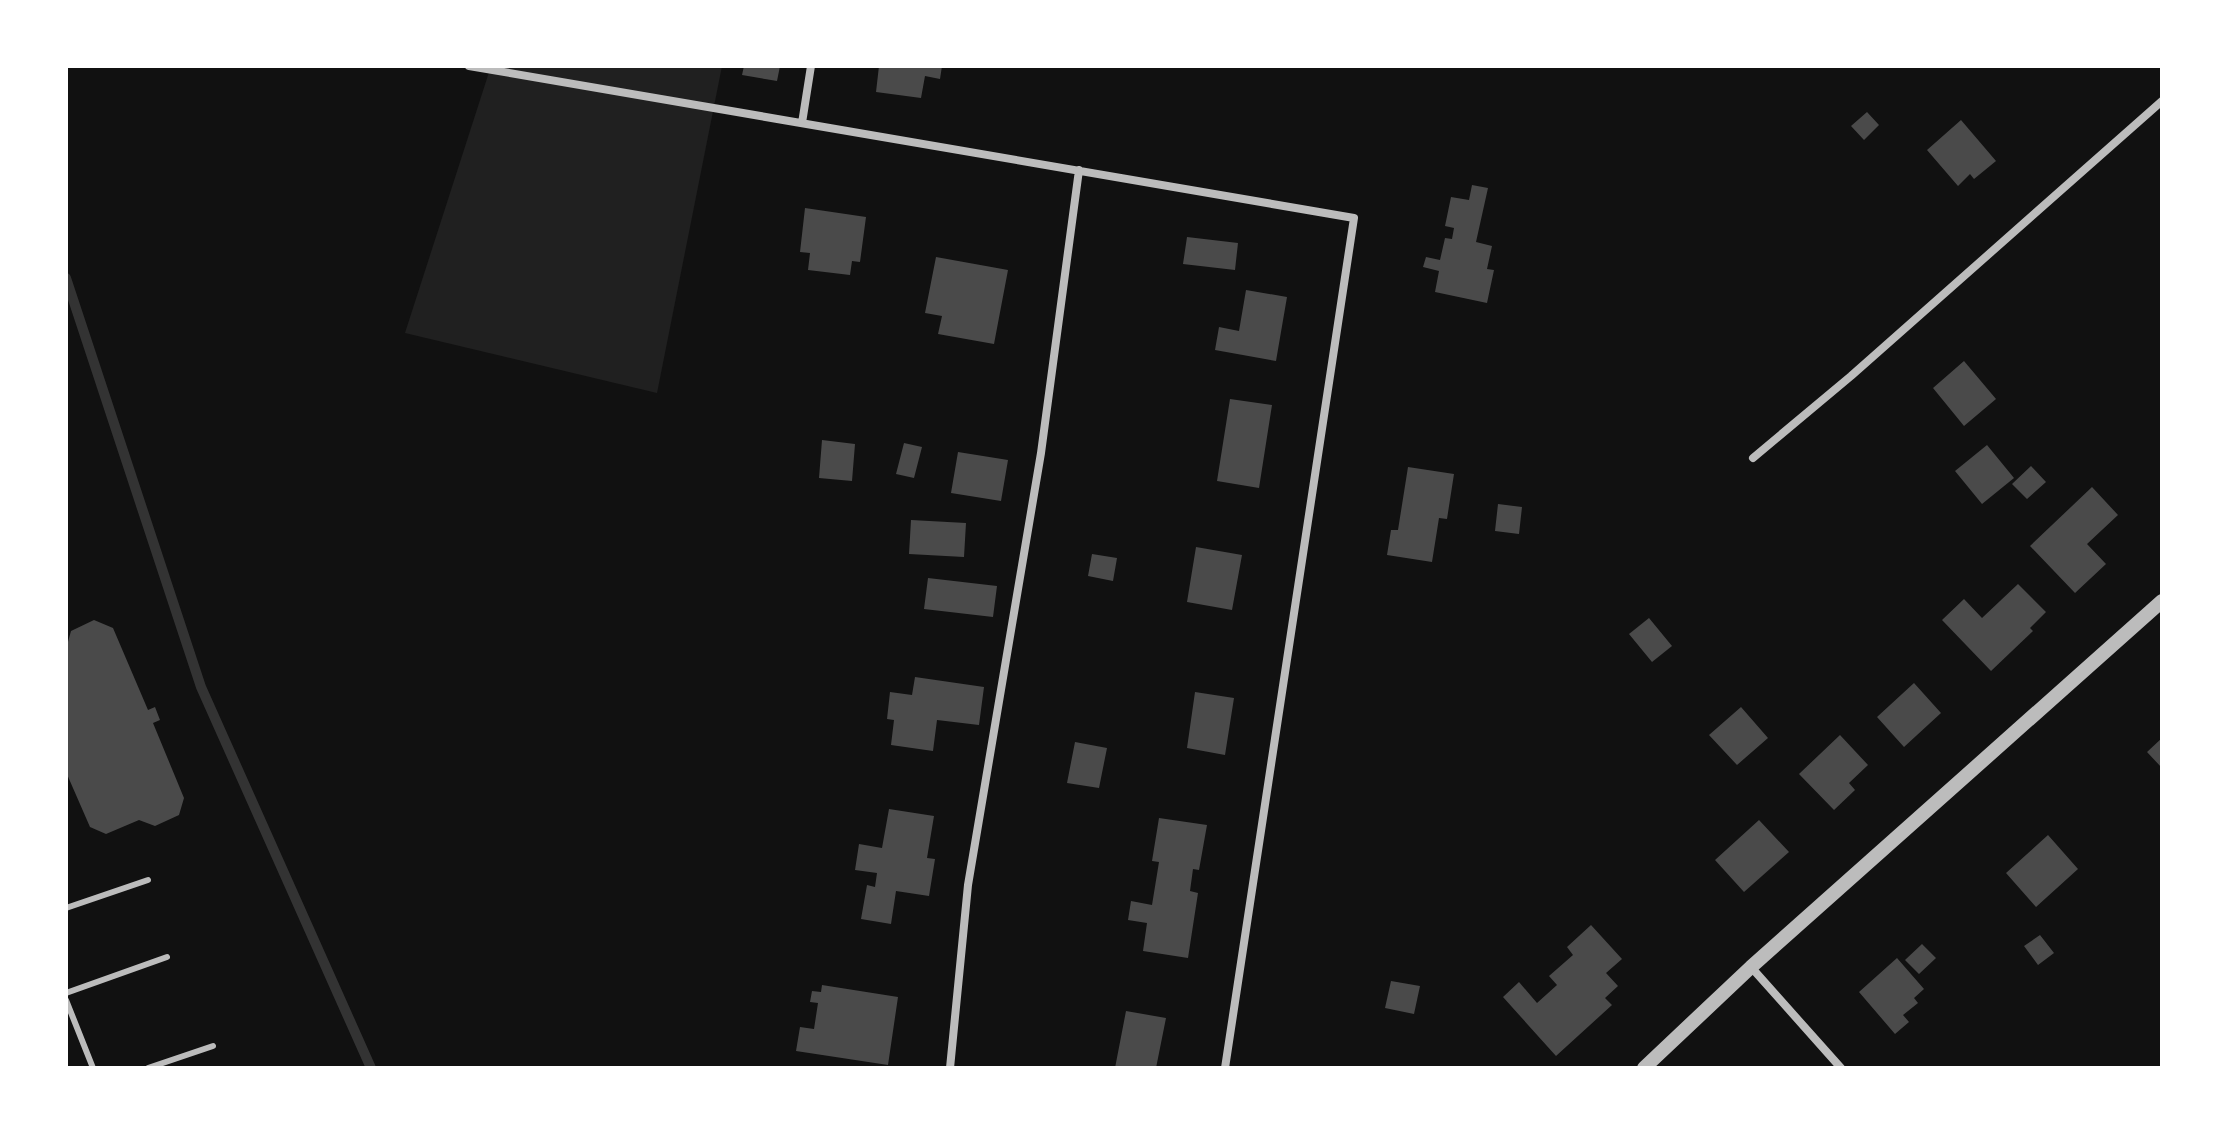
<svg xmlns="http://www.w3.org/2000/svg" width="2228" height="1134" viewBox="0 0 2228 1134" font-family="Karla,sans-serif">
<rect width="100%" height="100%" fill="#111"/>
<!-- green -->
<path fill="#202020" d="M 491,66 L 722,66 L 657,393 L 405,333 Z"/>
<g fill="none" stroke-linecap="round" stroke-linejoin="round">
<!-- stream -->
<path stroke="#333" stroke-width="10" d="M 66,278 L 201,687 L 371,1068"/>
</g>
<!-- building -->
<path fill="#4a4a4a" d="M 744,66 L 780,66 L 777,81 L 742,75 Z
M 879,66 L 942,66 L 940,79 L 925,76 L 921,98 L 876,92 Z
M 1867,112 L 1879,125 L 1864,140 L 1851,126 Z
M 1961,120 L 1996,161 L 1974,179 L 1970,174 L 1958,186 L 1927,150 Z
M 1472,185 L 1488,188 L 1476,242 L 1492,246 L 1487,269 L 1494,270 L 1487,303 L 1435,292 L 1439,271 L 1423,267 L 1426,257 L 1440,260 L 1445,238 L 1452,239 L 1454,228 L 1445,226 L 1451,197 L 1469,200 Z
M 805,208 L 866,217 L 860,262 L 852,261 L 850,275 L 808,270 L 810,253 L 800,252 Z
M 1187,237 L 1238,243 L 1235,270 L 1183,264 Z
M 936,257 L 1008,270 L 994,344 L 938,334 L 942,316 L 925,313 Z
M 1246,290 L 1287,297 L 1276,361 L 1215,350 L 1219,327 L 1239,331 Z
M 1964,361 L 1996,399 L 1964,426 L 1933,388 Z
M 1230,399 L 1272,405 L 1259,488 L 1217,481 Z
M 822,440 L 855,444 L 852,481 L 819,478 Z
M 904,443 L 922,447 L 914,478 L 896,474 Z
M 1987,445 L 2014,478 L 1982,504 L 1955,471 Z
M 958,452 L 1008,460 L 1001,501 L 951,493 Z
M 2031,466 L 2046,482 L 2027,499 L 2012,484 Z
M 1408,467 L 1454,474 L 1447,519 L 1439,518 L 1432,562 L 1387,555 L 1391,530 L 1398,530 Z
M 2092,487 L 2118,515 L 2087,544 L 2106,564 L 2075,593 L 2030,546 Z
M 1498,504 L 1522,507 L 1519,534 L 1495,531 Z
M 911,520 L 966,523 L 964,557 L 909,554 Z
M 1196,547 L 1242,555 L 1232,610 L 1187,602 Z
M 1092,554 L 1117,558 L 1113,581 L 1088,576 Z
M 928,578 L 997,586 L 993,617 L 924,609 Z
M 2018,584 L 2046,612 L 2030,628 L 2033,631 L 1991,671 L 1942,620 L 1964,599 L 1982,618 Z
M 1649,618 L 1672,646 L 1652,662 L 1629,634 Z
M 94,620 L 113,628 L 148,710 L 155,707 L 160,720 L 153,723 L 184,798 L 179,815 L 155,826 L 139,820 L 106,834 L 90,827 L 66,772 L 66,649 L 71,631 Z
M 915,677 L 984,687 L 979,725 L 937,720 L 933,751 L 891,745 L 894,720 L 887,719 L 890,692 L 912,695 Z
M 1914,683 L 1941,713 L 1904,747 L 1877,717 Z
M 1195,692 L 1234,698 L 1225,755 L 1187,748 Z
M 1741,707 L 1768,738 L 1737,765 L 1709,735 Z
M 1840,735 L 1868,765 L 1849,783 L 1855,790 L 1834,810 L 1799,774 Z
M 2162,738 L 2162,768 L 2147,752 Z
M 1075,742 L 1107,748 L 1099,788 L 1067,783 Z
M 889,809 L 934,816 L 927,858 L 935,859 L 929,896 L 896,891 L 891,924 L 861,919 L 867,885 L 875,887 L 877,873 L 855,870 L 859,844 L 882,848 Z
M 1159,818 L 1207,825 L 1199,870 L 1193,869 L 1190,891 L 1198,893 L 1188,958 L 1143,951 L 1147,923 L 1128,920 L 1131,901 L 1152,905 L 1159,862 L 1152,861 Z
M 1759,820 L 1789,852 L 1744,892 L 1715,860 Z
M 2048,835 L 2078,869 L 2036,907 L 2006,873 Z
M 1591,925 L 1622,959 L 1606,973 L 1618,986 L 1605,998 L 1612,1005 L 1556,1056 L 1503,997 L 1519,982 L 1537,1003 L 1557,985 L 1549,976 L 1573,955 L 1567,947 Z
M 2040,935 L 2054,953 L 2038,965 L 2024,946 Z
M 1922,944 L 1936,958 L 1919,974 L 1905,960 Z
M 1897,958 L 1924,989 L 1914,998 L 1918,1003 L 1903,1015 L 1909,1022 L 1895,1034 L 1859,992 Z
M 1391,981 L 1420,986 L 1414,1014 L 1385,1008 Z
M 822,985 L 898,997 L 888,1065 L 796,1051 L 800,1027 L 814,1029 L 818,1003 L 810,1002 L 812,991 L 821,992 Z
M 1126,1011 L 1166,1018 L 1156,1068 L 1115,1068 Z"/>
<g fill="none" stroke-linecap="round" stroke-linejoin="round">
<!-- service -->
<path stroke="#bcbcbc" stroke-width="6" d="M 66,908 L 148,880
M 66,993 L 167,957
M 66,1000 L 93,1068
M 148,1068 L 213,1046"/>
<!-- minor -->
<path stroke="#bcbcbc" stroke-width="8" d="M 469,66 L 1354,218 L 1225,1068
M 802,123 L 811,66
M 1753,458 L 1851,376 L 2162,101
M 1751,967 L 1841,1068
M 950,1068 L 968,885 L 1041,453 L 1079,170"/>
<!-- tertiary -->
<path stroke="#bcbcbc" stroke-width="14" d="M 1644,1068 L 1751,967 L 2162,601"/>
</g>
<!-- border -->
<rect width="2228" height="1134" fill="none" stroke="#ffffff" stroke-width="136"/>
</svg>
